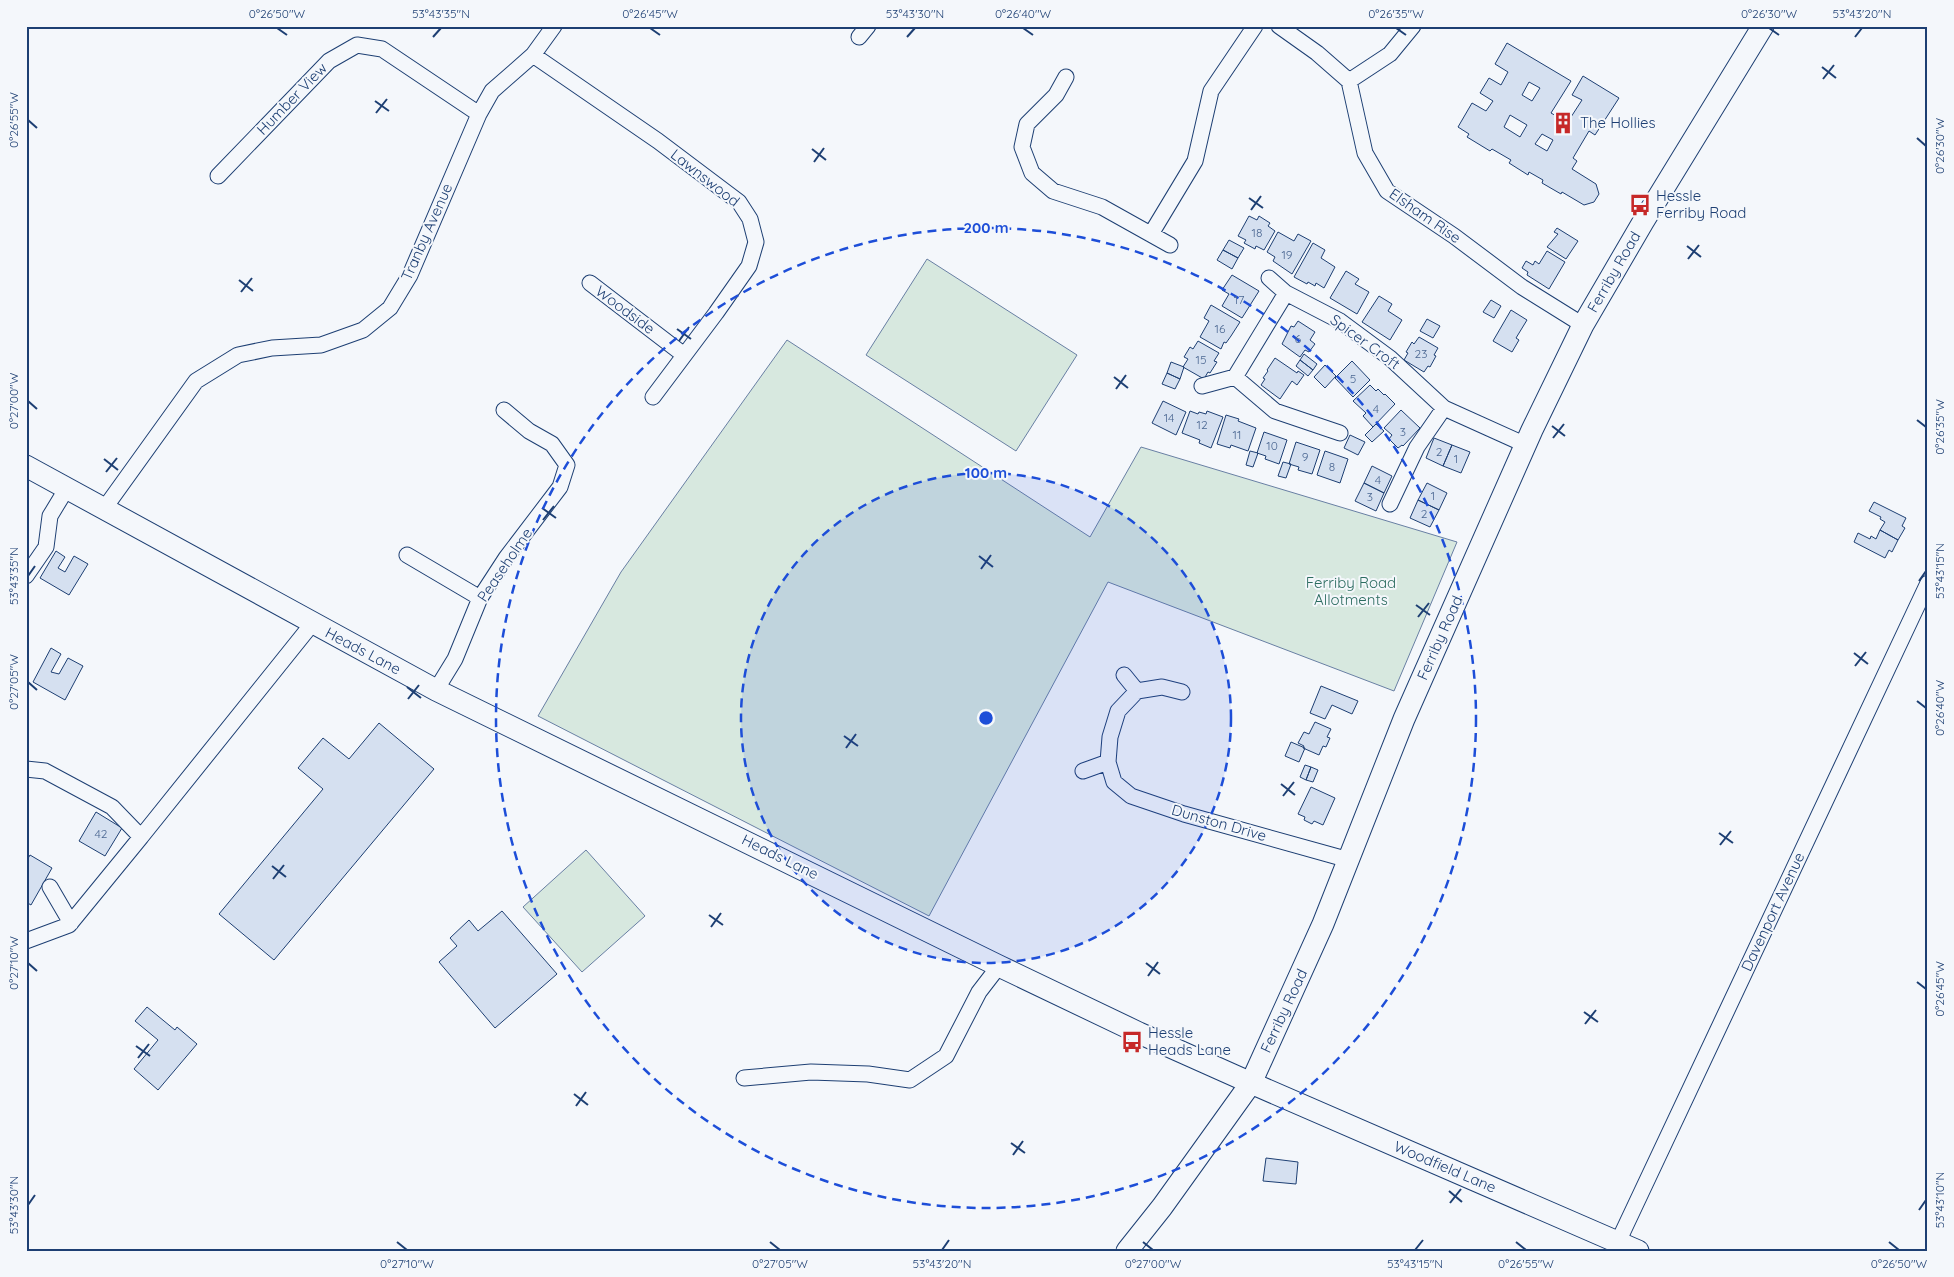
<svg xmlns="http://www.w3.org/2000/svg" width="1954" height="1277" viewBox="0 0 1954 1277" font-family="Quicksand,sans-serif">
<rect width="100%" height="100%" fill="#f4f7fb"/>
<!-- green -->
<path fill="#d7e8df" stroke="#687fa3" d="M 927,259 L 1077,355 L 1016,451 L 866,355 Z
M 787,340 L 1090,537 L 1141,447 L 1457,542 L 1394,691 L 1108,582 L 929,916 L 538,716 L 621,572 Z
M 586,850 L 645,916 L 582,972 L 523,907 Z"/>
<!-- building -->
<path fill="#d5e0f0" stroke="#1d3f73" fill-rule="evenodd" d="M 1507,43 L 1571,81 L 1551,113 L 1565,121 L 1568,116 L 1571,117 L 1582,100 L 1572,95 L 1583,76 L 1619,98 L 1595,135 L 1589,131 L 1573,158 L 1577,161 L 1572,169 L 1596,184 L 1599,194 L 1594,202 L 1584,205 L 1562,192 L 1561,194 L 1542,183 L 1543,180 L 1529,172 L 1528,175 L 1509,163 L 1511,160 L 1492,149 L 1490,151 L 1467,137 L 1469,134 L 1458,127 L 1472,103 L 1486,111 L 1493,101 L 1480,93 L 1489,78 L 1501,85 L 1508,72 L 1495,64 ZM 1529,82 L 1540,88 L 1532,101 L 1522,95 ZM 1510,115 L 1527,125 L 1520,137 L 1504,127 ZM 1542,134 L 1553,140 L 1547,151 L 1535,144 Z
M 1249,216 L 1257,220 L 1259,216 L 1270,223 L 1268,226 L 1275,231 L 1264,250 L 1256,246 L 1255,249 L 1244,243 L 1246,240 L 1238,236 Z
M 1557,228 L 1578,241 L 1566,259 L 1547,247 L 1558,234 L 1554,232 Z
M 1278,232 L 1294,241 L 1298,234 L 1311,241 L 1292,274 L 1273,261 L 1275,257 L 1267,252 Z
M 1229,240 L 1244,248 L 1238,258 L 1223,250 Z
M 1313,243 L 1325,250 L 1321,258 L 1335,267 L 1324,288 L 1316,283 L 1315,286 L 1308,282 L 1307,284 L 1294,277 Z
M 1223,250 L 1238,258 L 1232,269 L 1217,260 Z
M 1547,251 L 1565,262 L 1549,289 L 1527,275 L 1528,272 L 1522,268 L 1526,261 L 1533,265 L 1535,261 L 1539,264 Z
M 1346,271 L 1359,279 L 1355,284 L 1369,292 L 1357,314 L 1330,298 Z
M 1232,275 L 1259,291 L 1242,318 L 1222,306 L 1229,294 L 1222,290 Z
M 1379,296 L 1392,304 L 1388,311 L 1402,320 L 1390,340 L 1362,322 Z
M 1491,300 L 1501,306 L 1494,318 L 1483,312 Z
M 1211,305 L 1240,322 L 1231,336 L 1226,343 L 1224,342 L 1221,349 L 1200,337 L 1209,321 L 1204,318 Z
M 1511,310 L 1527,320 L 1516,338 L 1519,340 L 1512,352 L 1493,341 Z
M 1427,319 L 1440,326 L 1433,338 L 1420,331 Z
M 1298,321 L 1315,332 L 1310,340 L 1315,344 L 1309,352 L 1305,350 L 1300,357 L 1282,344 L 1291,326 L 1294,327 Z
M 1419,337 L 1438,348 L 1434,355 L 1436,356 L 1430,367 L 1428,366 L 1424,372 L 1404,360 L 1408,353 L 1406,352 L 1412,342 L 1414,344 Z
M 1198,341 L 1219,353 L 1214,361 L 1217,362 L 1210,373 L 1208,372 L 1204,379 L 1183,367 L 1188,359 L 1184,357 L 1190,347 L 1193,349 Z
M 1304,354 L 1317,364 L 1313,370 L 1300,360 Z
M 1275,358 L 1297,373 L 1298,371 L 1304,375 L 1297,385 L 1292,381 L 1280,399 L 1261,385 L 1265,379 L 1263,378 L 1268,371 L 1267,370 Z
M 1300,360 L 1313,370 L 1308,376 L 1296,366 Z
M 1352,361 L 1370,380 L 1353,397 L 1335,378 Z
M 1171,362 L 1184,367 L 1180,379 L 1167,373 Z
M 1325,365 L 1336,376 L 1325,388 L 1314,377 Z
M 1167,373 L 1180,379 L 1175,389 L 1162,384 Z
M 1370,385 L 1376,391 L 1378,389 L 1384,395 L 1385,394 L 1395,404 L 1373,427 L 1363,416 L 1366,413 L 1353,401 Z
M 1163,401 L 1186,412 L 1176,435 L 1152,423 Z
M 1401,410 L 1420,428 L 1403,446 L 1402,445 L 1398,448 L 1389,439 L 1392,435 L 1384,428 Z
M 1190,411 L 1198,414 L 1199,412 L 1206,414 L 1207,411 L 1223,417 L 1211,448 L 1199,443 L 1200,440 L 1182,433 Z
M 1226,415 L 1239,419 L 1238,421 L 1256,428 L 1248,451 L 1231,445 L 1230,448 L 1217,444 Z
M 1376,424 L 1384,431 L 1372,442 L 1365,435 Z
M 1264,432 L 1287,440 L 1279,464 L 1265,459 L 1266,456 L 1257,453 Z
M 1350,435 L 1365,442 L 1358,455 L 1344,448 Z
M 1434,438 L 1452,445 L 1443,466 L 1426,458 Z
M 1296,442 L 1320,450 L 1312,474 L 1298,470 L 1299,467 L 1289,464 Z
M 1452,445 L 1470,452 L 1461,473 L 1443,466 Z
M 1250,451 L 1258,453 L 1253,467 L 1246,465 Z
M 1325,451 L 1348,459 L 1340,483 L 1317,475 Z
M 1283,462 L 1291,464 L 1286,478 L 1278,476 Z
M 1372,466 L 1392,476 L 1384,493 L 1364,483 Z
M 1364,483 L 1384,493 L 1376,511 L 1355,501 Z
M 1427,483 L 1447,493 L 1439,510 L 1418,500 Z
M 1418,500 L 1439,510 L 1430,527 L 1410,518 Z
M 1874,502 L 1906,518 L 1902,526 L 1905,528 L 1898,540 L 1880,530 L 1885,522 L 1880,519 L 1881,517 L 1869,511 Z
M 1880,530 L 1898,540 L 1892,552 L 1889,550 L 1885,558 L 1854,542 L 1858,533 L 1870,539 L 1871,536 L 1876,539 Z
M 56,551 L 65,557 L 58,568 L 65,572 L 74,556 L 88,564 L 69,595 L 40,578 Z
M 51,648 L 61,654 L 51,672 L 59,674 L 68,658 L 83,666 L 65,700 L 33,682 Z
M 1321,686 L 1358,701 L 1352,714 L 1332,705 L 1325,719 L 1310,713 Z
M 1315,722 L 1331,729 L 1327,737 L 1330,738 L 1326,747 L 1323,746 L 1319,755 L 1303,748 L 1304,746 L 1298,743 L 1304,732 L 1309,734 Z
M 379,723 L 434,769 L 274,960 L 219,914 L 323,789 L 298,768 L 323,738 L 349,759 Z
M 1291,742 L 1305,748 L 1299,762 L 1285,756 Z
M 1305,765 L 1311,767 L 1306,780 L 1300,777 Z
M 1311,767 L 1318,770 L 1313,782 L 1306,780 Z
M 1311,787 L 1335,798 L 1323,825 L 1314,821 L 1312,824 L 1304,820 L 1305,817 L 1298,814 Z
M 96,812 L 122,828 L 105,856 L 79,841 Z
M 30,855 L 52,868 L 31,905 L 26,902 L 26,862 Z
M 502,911 L 557,974 L 495,1028 L 439,962 L 457,946 L 450,938 L 469,920 L 478,931 Z
M 147,1007 L 175,1030 L 177,1027 L 197,1044 L 158,1090 L 134,1069 L 158,1040 L 135,1021 Z
M 1266,1158 L 1298,1162 L 1296,1184 L 1263,1181 Z"/>
<g fill="none" stroke-linecap="round" stroke-linejoin="round">
<!-- street casing -->
<g stroke="#1d3f73" stroke-width="17">
<path id="street" d="M 1279,26 L 1317,53 L 1349,81 L 1365,153 L 1387,191 L 1454,236 L 1522,287 L 1583,325
M 859,37 L 868,26
M 533,55 L 658,141 L 739,202 L 750,219 L 756,242 L 749,266 L 716,313 L 653,397
M 1066,77 L 1056,95 L 1027,124 L 1022,147 L 1032,173 L 1053,191 L 1102,207 L 1170,245
M 1349,81 L 1390,54 L 1413,26
M 218,176 L 329,61 L 357,45 L 382,49 L 479,114
M 1151,234 L 1195,161 L 1211,91 L 1255,26
M 1269,278 L 1286,293
M 590,283 L 684,355
M 1202,386 L 1235,377
M 1340,433 L 1275,411 L 1235,377 L 1286,293 L 1340,321 L 1390,358 L 1444,408 L 1526,445
M 1390,504 L 1417,447 L 1444,408
M 104,509 L 196,381 L 238,355 L 272,348 L 321,345 L 363,330 L 390,308 L 410,275 L 479,114 L 492,91 L 533,55 L 554,26
M 407,555 L 480,598
M 26,576 L 46,547 L 50,516 L 67,488
M 1124,675 L 1137,691
M 436,690 L 455,659 L 480,598 L 506,558 L 560,487 L 567,465 L 552,444 L 529,431 L 504,410
M 1182,692 L 1162,687 L 1137,691 L 1118,711 L 1110,737 L 1108,762 L 1114,782 L 1131,796 L 1184,814 L 1349,860
M 26,769 L 45,771 L 112,807 L 141,837 L 312,624
M 1083,771 L 1108,762
M 50,887 L 71,923
M 26,941 L 69,925 L 141,837
M 744,1078 L 811,1072 L 868,1074 L 910,1080 L 946,1056 L 979,992 L 999,966
M 1618,1242 L 1928,583"/>
</g>
<!-- secondary casing -->
<g stroke="#1d3f73" stroke-width="23">
<path id="secondary" d="M 26,466 L 436,690 L 999,966 L 1139,1033 L 1251,1083 L 1638,1251
M 1127,1251 L 1162,1207 L 1251,1083 L 1323,924 L 1404,719 L 1532,430 L 1583,325 L 1643,222 L 1763,26"/>
</g>
<!-- street -->
<use href="#street" stroke="#f4f7fb" stroke-width="15"/>
<!-- secondary -->
<use href="#secondary" stroke="#f4f7fb" stroke-width="21"/>
</g>
<!-- ticks -->
<path fill="none" stroke="#1d3f73" stroke-width="2" d="M 277,28 L 287,35M 650,28 L 660,35M 1023,28 L 1033,35M 1396,28 L 1406,35M 1769,28 L 1779,35M 433,37 L 441,28M 907,37 L 915,28M 1855,37 L 1862,28M 1822,67 L 1836,78M 1823,79 L 1834,65M 375,101 L 389,111M 376,113 L 387,99M 28,120 L 37,128M 1917,138 L 1926,146M 812,149 L 826,160M 814,162 L 824,148M 1249,198 L 1263,208M 1251,210 L 1261,196M 1687,246 L 1701,257M 1688,259 L 1699,245M 239,280 L 253,291M 241,292 L 252,278M 677,329 L 691,339M 679,341 L 689,327M 1114,377 L 1128,388M 1116,389 L 1126,375M 28,401 L 37,409M 1917,420 L 1926,427M 1552,426 L 1565,436M 1553,438 L 1564,424M 104,459 L 118,470M 106,472 L 117,458M 542,508 L 556,518M 543,520 L 554,506M 979,556 L 993,567M 981,569 L 991,555M 28,576 L 35,566M 1919,581 L 1926,571M 1416,605 L 1430,615M 1418,617 L 1429,603M 1854,653 L 1868,664M 1855,666 L 1866,652M 28,682 L 37,690M 407,687 L 421,698M 408,699 L 419,685M 1917,701 L 1926,708M 844,736 L 858,746M 846,748 L 856,734M 1281,784 L 1295,795M 1283,796 L 1294,782M 1719,833 L 1733,843M 1720,845 L 1731,831M 272,866 L 286,877M 273,879 L 284,865M 709,915 L 723,925M 711,927 L 721,913M 28,963 L 37,971M 1146,963 L 1160,974M 1148,976 L 1158,962M 1917,982 L 1926,989M 1584,1012 L 1598,1022M 1585,1024 L 1596,1010M 136,1046 L 150,1056M 138,1058 L 149,1044M 574,1094 L 588,1105M 576,1106 L 586,1092M 1011,1143 L 1025,1153M 1013,1155 L 1023,1141M 1449,1191 L 1462,1202M 1450,1203 L 1461,1189M 28,1205 L 35,1195M 1919,1210 L 1926,1200M 397,1242 L 407,1250M 770,1242 L 780,1250M 1143,1242 L 1153,1250M 1516,1242 L 1526,1250M 1889,1242 L 1899,1250M 942,1250 L 949,1240M 1415,1250 L 1423,1240"/>
<!-- distance rings -->
<circle cx="986" cy="718" r="245" fill="#1d4ed8" fill-opacity=".12"/>
<g fill="none" stroke="#1d4ed8" stroke-width="2.5" stroke-dasharray="9 6">
<circle cx="986" cy="718" r="245"/>
<circle cx="986" cy="718" r="490"/>
</g>
<!-- icons -->
<defs>
<g id="building-bare" transform="scale(1.725)"><path d="M-4-6H4V6H1V3H-1V6H-4ZM-2.5-4.3h1.7v1.8h-1.7ZM.8-4.3h1.7v1.8H.8ZM-2.5-1h1.7V.8h-1.7ZM.8-1h1.7V.8H.8Z" fill="#c62828" stroke="#f4f7fb" stroke-width="2.5" paint-order="stroke"/></g>
<g id="bus-bare" transform="scale(1.725)"><path d="M-5-6H5V4H4V6H2V4H-2V6H-4V4H-5ZM-3.5-4V0h7V-4ZM-3.5 1.2v1.5H-2V1.2ZM2 1.2v1.5H3.5V1.2Z" fill="#c62828" stroke="#f4f7fb" stroke-width="2.5" paint-order="stroke"/></g>
</defs>
<g fill-rule="evenodd">
<use href="#building-bare" x="1563" y="123"/>
<use href="#bus-bare" x="1640" y="205"/>
<use href="#bus-bare" x="1132" y="1042"/>
</g>
<g text-anchor="middle" stroke-width="4" stroke-linejoin="round" paint-order="stroke">
<!-- number labels -->
<g font-size="12" fill="#4b6792">
<text x="1257" y="237">18</text>
<text x="1287" y="259">19</text>
<text x="1239" y="304">17</text>
<text x="1220" y="333">16</text>
<text x="1298" y="343">6</text>
<text x="1421" y="358">23</text>
<text x="1201" y="364">15</text>
<text x="1353" y="383">5</text>
<text x="1376" y="413">4</text>
<text x="1169" y="422">14</text>
<text x="1202" y="429">12</text>
<text x="1403" y="436">3</text>
<text x="1237" y="439">11</text>
<text x="1272" y="450">10</text>
<text x="1439" y="456">2</text>
<text x="1305" y="461">9</text>
<text x="1456" y="463">1</text>
<text x="1332" y="471">8</text>
<text x="1378" y="484">4</text>
<text x="1433" y="500">1</text>
<text x="1370" y="501">3</text>
<text x="1424" y="518">2</text>
<text x="101" y="838">42</text>
</g>
<!-- street labels -->
<g font-size="15" fill="#1d3f73" stroke="#f4f7fb">
<text transform="translate(292 99) rotate(-46)" y="5">Humber View</text>
<text transform="translate(705 178) rotate(38)" y="5">Lawnswood</text>
<text transform="translate(1425 216) rotate(35)" y="5">Elsham Rise</text>
<text transform="translate(427 232) rotate(-66)" y="5">Tranby Avenue</text>
<text transform="translate(1614 272) rotate(-60)" y="5">Ferriby Road</text>
<text transform="translate(625 310) rotate(37)" y="5">Woodside</text>
<text transform="translate(1365 342) rotate(36)" y="5">Spicer Croft</text>
<text transform="translate(505 565) rotate(-56)" y="5">Peaseholme</text>
<text transform="translate(1440 638) rotate(-66)" y="5">Ferriby Road</text>
<text transform="translate(363 651) rotate(28)" y="5">Heads Lane</text>
<text transform="translate(1219 823) rotate(16)" y="5">Dunston Drive</text>
<text transform="translate(780 857) rotate(26)" y="5">Heads Lane</text>
<text transform="translate(1773 912) rotate(-65)" y="5">Davenport Avenue</text>
<text transform="translate(1284 1011) rotate(-65)" y="5">Ferriby Road</text>
<text transform="translate(1445 1167) rotate(23)" y="5">Woodfield Lane</text>
</g>
<!-- poi labels -->
<g font-size="15" fill="#1d3f73" stroke="#f4f7fb" text-anchor="start">
<text x="1580" y="128">The Hollies</text>
<text x="1656" y="201">Hessle<tspan x="1656" dy="17">Ferriby Road</tspan></text>
<text x="1148" y="1038">Hessle<tspan x="1148" dy="17">Heads Lane</tspan></text>
</g>
<!-- park labels -->
<g font-size="15" fill="#2c6c60" stroke="#f4f7fb">
<text x="1351" y="588">Ferriby Road<tspan x="1351" dy="17">Allotments</tspan></text>
</g>
</g>
<circle cx="986" cy="718" r="8" fill="#1d4ed8" stroke="#f4f7fb" stroke-width="2.5"/>
<g font-size="15" text-anchor="middle" font-weight="bold" fill="#1d4ed8" stroke="#f4f7fb" stroke-width="4" stroke-linejoin="round" paint-order="stroke">
<text x="986" y="233">200 m</text>
<text x="986" y="478">100 m</text>
</g>
<!-- border -->
<rect width="1954" height="1277" fill="none" stroke="#f4f7fb" stroke-width="55"/>
<rect x="28" y="28" width="1898" height="1222" fill="none" stroke="#1d3f73" stroke-width="2"/>
<g font-size="12" text-anchor="middle" fill="#1d3f73">
<text x="277" y="18">0°26'50"W</text>
<text x="441" y="18">53°43'35"N</text>
<text x="650" y="18">0°26'45"W</text>
<text x="915" y="18">53°43'30"N</text>
<text x="1023" y="18">0°26'40"W</text>
<text x="1396" y="18">0°26'35"W</text>
<text x="1769" y="18">0°26'30"W</text>
<text x="1862" y="18">53°43'20"N</text>
<text transform="translate(14 120) rotate(-90)" y="4">0°26'55"W</text>
<text transform="translate(1940 146) rotate(-90)" y="4">0°26'30"W</text>
<text transform="translate(14 401) rotate(-90)" y="4">0°27'00"W</text>
<text transform="translate(1940 427) rotate(-90)" y="4">0°26'35"W</text>
<text transform="translate(1940 571) rotate(-90)" y="4">53°43'15"N</text>
<text transform="translate(14 576) rotate(-90)" y="4">53°43'35"N</text>
<text transform="translate(14 682) rotate(-90)" y="4">0°27'05"W</text>
<text transform="translate(1940 708) rotate(-90)" y="4">0°26'40"W</text>
<text transform="translate(14 963) rotate(-90)" y="4">0°27'10"W</text>
<text transform="translate(1940 989) rotate(-90)" y="4">0°26'45"W</text>
<text transform="translate(1940 1200) rotate(-90)" y="4">53°43'10"N</text>
<text transform="translate(14 1205) rotate(-90)" y="4">53°43'30"N</text>
<text x="407" y="1268">0°27'10"W</text>
<text x="780" y="1268">0°27'05"W</text>
<text x="942" y="1268">53°43'20"N</text>
<text x="1153" y="1268">0°27'00"W</text>
<text x="1415" y="1268">53°43'15"N</text>
<text x="1526" y="1268">0°26'55"W</text>
<text x="1899" y="1268">0°26'50"W</text>
</g>
</svg>
